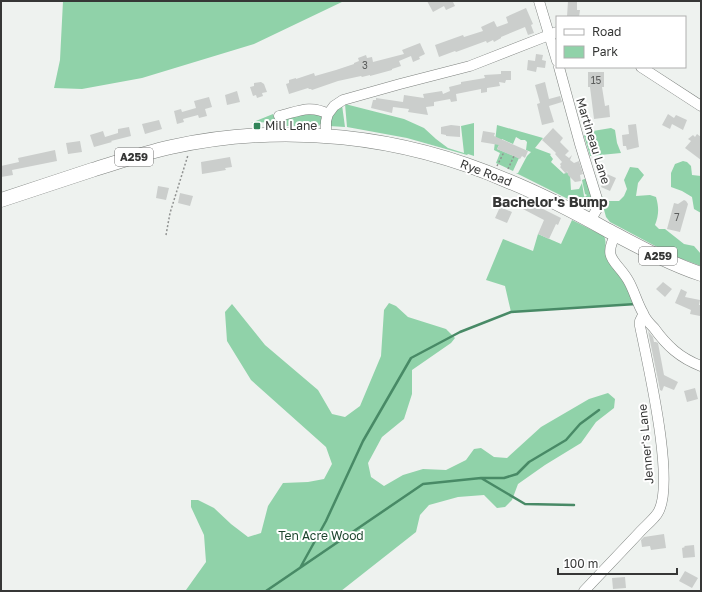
<svg xmlns="http://www.w3.org/2000/svg" width="702" height="592" viewBox="0 0 702 592" font-family="'Golos Text',sans-serif">
<rect width="100%" height="100%" fill="#eef2ef"/>
<!-- green -->
<path fill="#90d2a9" d="M 63,1 L 344,1 L 254,44 L 142,78 L 82,89 L 54,88 L 60,60 Z
M 345,104 L 404,119 L 424,128 L 436,139 L 448,148 L 464,153 L 461,126 L 474,123 L 474,156 L 468,154 L 467,155 L 407,138 L 347,127 Z
M 342,105 L 345,127 L 329,126 C 330,116 335,111 342,105 Z
M 309,113 L 321,116 L 322,122 L 319,126 L 283,126 L 270,122 L 251,123 L 273,114 L 274,117 Z
M 497,125 L 543,138 L 535,148 L 551,154 L 550,155 L 553,159 L 551,162 L 564,174 L 566,172 L 570,174 L 571,190 L 579,189 L 582,183 L 584,196 L 585,197 L 587,195 L 585,194 L 582,180 L 587,178 L 593,199 L 584,207 L 516,173 L 518,173 L 527,156 L 531,152 L 526,150 L 527,142 L 525,140 L 521,140 L 516,137 L 513,144 L 502,139 L 497,149 L 519,158 L 513,171 L 496,163 L 500,153 L 494,150 Z
M 611,128 L 615,130 L 617,143 L 621,153 L 590,156 L 584,136 L 587,132 Z
M 683,161 L 687,162 L 691,166 L 692,175 L 701,176 L 701,213 L 694,209 L 692,197 L 682,191 L 671,187 L 671,173 L 675,164 Z
M 630,167 L 638,168 L 644,175 L 638,183 L 636,196 L 650,195 L 656,197 C 659,207 659,215 655,225 L 659,229 L 665,229 L 684,244 L 694,246 L 701,254 L 701,266 L 674,256 L 610,222 L 606,217 L 600,195 L 609,201 L 619,201 L 624,196 L 627,189 L 624,180 Z
M 572,220 L 604,236 C 608,244 602,251 609,262 C 612,268 618,271 621,276 C 627,285 632,295 637,304 L 511,312 L 505,286 L 486,280 L 503,239 L 533,251 L 538,234 L 561,244 Z
M 389,303 L 396,306 L 408,317 L 446,329 L 455,338 L 451,343 L 412,370 L 412,394 L 404,419 L 382,437 L 368,463 L 371,477 L 384,486 L 403,475 L 423,469 L 446,470 L 466,460 L 474,449 L 481,448 L 494,457 L 507,458 L 541,427 L 589,399 L 608,393 L 615,399 L 614,408 L 596,422 L 581,443 L 545,465 L 518,484 L 512,500 L 505,507 L 497,508 L 484,495 L 458,497 L 429,505 L 420,515 L 416,532 L 341,591 L 184,591 L 186,590 L 206,562 L 204,535 L 191,507 L 191,500 L 198,500 L 214,508 L 231,524 L 248,537 L 261,533 L 268,506 L 283,483 L 308,482 L 324,479 L 332,464 L 326,447 L 251,380 L 227,341 L 225,312 L 232,304 L 265,345 L 318,390 L 332,414 L 345,417 L 360,406 L 381,356 L 384,310 Z"/>
<g fill="none" stroke-linecap="round" stroke-linejoin="round">
<!-- stream -->
<path stroke="#488a66" stroke-width="2.5" d="M 481,478 L 504,478 L 517,474 L 529,462 L 566,440 L 580,424 L 599,410
M 300,568 L 326,521 L 363,441 L 411,358 L 460,332 L 511,312 L 636,304
M 266,591 L 423,484 L 481,478 L 525,504 L 574,505"/>
</g>
<!-- building -->
<path fill="#cbcecc" d="M 427,1 L 455,1 L 453,2 L 455,6 L 446,10 L 444,6 L 433,12 Z
M 568,1 L 577,1 L 577,10 L 580,10 L 579,17 L 567,17 Z
M 526,8 L 533,24 L 531,25 L 534,33 L 528,35 L 525,27 L 501,37 L 501,38 L 494,42 L 493,40 L 487,43 L 486,41 L 456,52 L 455,51 L 439,57 L 435,45 L 463,35 L 464,37 L 483,31 L 481,27 L 494,21 L 497,27 L 508,23 L 506,17 Z
M 420,43 L 425,54 L 419,57 L 420,59 L 413,62 L 411,56 L 399,61 L 401,66 L 392,69 L 392,70 L 370,76 L 370,75 L 362,77 L 361,76 L 338,81 L 312,90 L 311,89 L 309,89 L 308,88 L 289,94 L 286,84 L 289,83 L 289,80 L 296,78 L 296,79 L 314,73 L 315,76 L 336,70 L 354,64 L 354,63 L 359,61 L 358,58 L 366,55 L 367,58 L 372,57 L 373,62 L 404,54 L 402,50 Z
M 536,54 L 543,55 L 542,60 L 546,61 L 545,68 L 537,67 L 536,72 L 527,70 L 528,60 L 535,61 Z
M 501,71 L 511,71 L 511,80 L 506,80 L 505,83 L 499,82 L 500,86 L 487,88 L 487,92 L 481,93 L 481,89 L 456,94 L 457,101 L 451,102 L 450,99 L 434,102 L 434,106 L 426,107 L 428,115 L 408,112 L 409,109 L 393,107 L 392,113 L 371,108 L 373,100 L 376,100 L 376,98 L 403,102 L 404,95 L 424,98 L 423,94 L 442,91 L 443,94 L 450,91 L 449,87 L 461,84 L 461,82 L 485,78 L 484,75 L 501,74 Z
M 588,72 L 604,72 L 604,87 L 602,87 L 605,106 L 609,105 L 610,117 L 594,119 L 590,87 L 588,87 Z
M 261,82 L 264,84 L 267,92 L 262,93 L 263,96 L 257,98 L 256,95 L 253,96 L 250,87 L 254,86 L 254,83 Z
M 545,82 L 549,99 L 560,96 L 562,102 L 549,106 L 554,122 L 542,125 L 537,104 L 540,103 L 535,85 Z
M 237,91 L 240,102 L 227,105 L 225,95 Z
M 209,97 L 212,107 L 205,109 L 207,116 L 199,118 L 198,115 L 183,119 L 184,122 L 177,124 L 174,111 L 181,109 L 182,112 L 196,108 L 194,101 Z
M 668,114 L 674,118 L 676,115 L 687,120 L 683,130 L 672,124 L 670,129 L 662,125 Z
M 159,120 L 162,129 L 145,134 L 142,124 Z
M 636,124 L 639,147 L 627,150 L 626,146 L 623,146 L 622,135 L 629,134 L 628,125 Z
M 451,125 L 460,126 L 460,137 L 446,136 L 446,135 L 441,134 L 441,127 Z
M 129,127 L 131,136 L 111,141 L 112,142 L 94,147 L 90,135 L 103,131 L 105,137 L 118,133 L 118,129 Z
M 553,128 L 563,138 L 560,142 L 569,151 L 565,155 L 569,158 L 572,155 L 570,160 L 574,163 L 579,161 L 583,174 L 580,175 L 581,181 L 575,182 L 568,175 L 567,171 L 566,174 L 560,167 L 561,166 L 560,164 L 562,162 L 555,154 L 556,153 L 554,151 L 542,140 Z
M 483,131 L 495,133 L 494,136 L 528,151 L 525,158 L 522,156 L 520,159 L 497,149 L 499,145 L 481,142 Z
M 697,134 L 701,137 L 701,160 L 685,148 L 691,141 L 688,139 L 693,135 L 695,137 Z
M 80,141 L 82,152 L 68,154 L 66,143 Z
M 55,150 L 57,161 L 12,170 L 13,175 L 1,177 L 1,166 L 19,162 L 18,158 Z
M 230,157 L 232,167 L 225,168 L 226,170 L 202,174 L 201,162 Z
M 607,174 L 616,178 L 610,191 L 601,187 Z
M 158,186 L 169,188 L 166,200 L 156,198 Z
M 180,193 L 193,196 L 190,206 L 178,203 Z
M 525,200 L 561,218 L 558,225 L 556,224 L 549,239 L 538,234 L 544,220 L 521,208 Z
M 684,200 L 686,201 L 688,204 L 680,232 L 667,229 L 674,203 L 678,204 Z
M 500,207 L 512,212 L 507,223 L 495,218 Z
M 663,282 L 672,289 L 665,297 L 656,289 Z
M 681,289 L 687,292 L 685,297 L 700,300 L 699,305 L 701,305 L 700,316 L 690,314 L 691,310 L 675,303 Z
M 648,331 L 653,337 L 654,342 L 656,342 L 658,343 L 664,375 L 678,382 L 674,390 L 664,386 L 662,391 L 660,390 Z
M 695,388 L 698,399 L 687,402 L 684,391 Z
M 664,534 L 666,548 L 651,550 L 650,546 L 642,547 L 641,540 L 644,537 Z
M 694,545 L 695,557 L 683,558 L 682,548 L 685,547 L 684,546 Z
M 685,571 L 698,578 L 692,588 L 679,581 Z
M 625,577 L 626,588 L 613,589 L 612,578 Z"/>
<g fill="none" stroke-linecap="round" stroke-linejoin="round">
<!-- minor casing -->
<g stroke="#7e827f" stroke-width="11">
<path id="minor" d="M 539,1 L 557,61
M 559,67 L 580,144 L 598,202 L 597,209 L 590,221
M 641,67 L 701,106
M 279,116 C 297,112 310,104 328,114
M 326,135 L 326,121 L 328,114 L 334,106 L 343,100 L 400,84 L 470,66 L 557,32
M 616,234 C 602,259 616,260 628,280 C 634,290 637,303 643,313 C 645,319 650,324 654,328 C 667,346 680,358 701,366
M 584,591 C 602,572 620,553 638,534 C 644,527 652,521 657,514 C 677,487 647,361 640,326 L 640,321 L 643,315"/>
</g>
<!-- highway casing -->
<g stroke="#7e827f" stroke-width="15">
<path id="highway" d="M 1,200 C 31,190 62,180 92,170 C 118,162 144,153 171,147 C 284,122 402,135 508,181 C 542,195 575,212 607,230 C 638,246 668,263 701,274"/>
</g>
<!-- path -->
<path stroke="#919392" stroke-width="1.5" stroke-dasharray="2 2" stroke-linecap="butt" d="M 497,166 L 504,152
M 508,169 L 514,156
M 166,235 L 170,213 L 188,155"/>
<!-- minor -->
<use href="#minor" stroke="#fff" stroke-width="10"/>
<!-- highway -->
<use href="#highway" stroke="#fff" stroke-width="14"/>
</g>
<!-- markers -->
<rect fill="#308558" stroke="#fff" stroke-width="1.5" x="253" y="122" width="8" height="8" rx="2"/>
<g text-anchor="middle" stroke-width="4" stroke-linejoin="round" paint-order="stroke">
<!-- number labels -->
<g font-size="10" fill="#5b5d5c">
<text x="365" y="69">3</text>
<text x="596" y="84">15</text>
<text x="677" y="221">7</text>
</g>
<!-- shield labels -->
<g fill="#fff" stroke="#727372" stroke-width="1">
<rect x="115" y="148" width="38" height="18" rx="3"/>
<rect x="639" y="247" width="38" height="18" rx="3"/>
</g>
<g font-size="11" font-weight="bold" fill="#363736">
<text x="134" y="161">A259</text>
<text x="658" y="260">A259</text>
</g>
<!-- poi labels -->
<g font-size="12" fill="#363736" stroke="#fff" text-anchor="start">
<text x="265" y="130">Mill Lane</text>
</g>
<!-- street labels -->
<g font-size="12" fill="#363736" stroke="#fff">
<text transform="translate(593 141) rotate(73)" y="4">Martineau Lane</text>
<text transform="translate(486 173) rotate(21)" y="4">Rye Road</text>
<text transform="translate(646 444) rotate(-95)" y="4">Jenner's Lane</text>
</g>
<!-- park labels -->
<g font-size="12" fill="#1e462f" stroke="#fff">
<text x="321" y="540">Ten Acre Wood</text>
</g>
<!-- quarter labels -->
<g font-size="14" font-weight="bold" fill="#363736" stroke="#fff">
<text x="550" y="207">Bachelor's Bump</text>
</g>
</g>
<!-- border -->
<rect width="702" height="592" fill="none" stroke="#363736" stroke-width="4"/>
<!-- legend -->
<rect x="556" y="16" width="130" height="52" fill="#ffffff" stroke="#afafaf"/>
<rect x="564" y="29" width="20" height="6" fill="#ffffff" stroke="#afafaf"/>
<text x="592" y="36" font-size="12" fill="#363736">Road</text>
<rect x="564" y="46" width="20" height="12" fill="#90d2a9" stroke="#afafaf"/>
<text x="592" y="56" font-size="12" fill="#363736">Park</text>
<!-- scale -->
<path d="M558 568v6h119v-6" fill="none" stroke="#363736" stroke-width="2"/>
<text x="564" y="568" font-size="12" fill="#363736" stroke="#ffffff" stroke-width="3" paint-order="stroke">100 m</text>
</svg>
